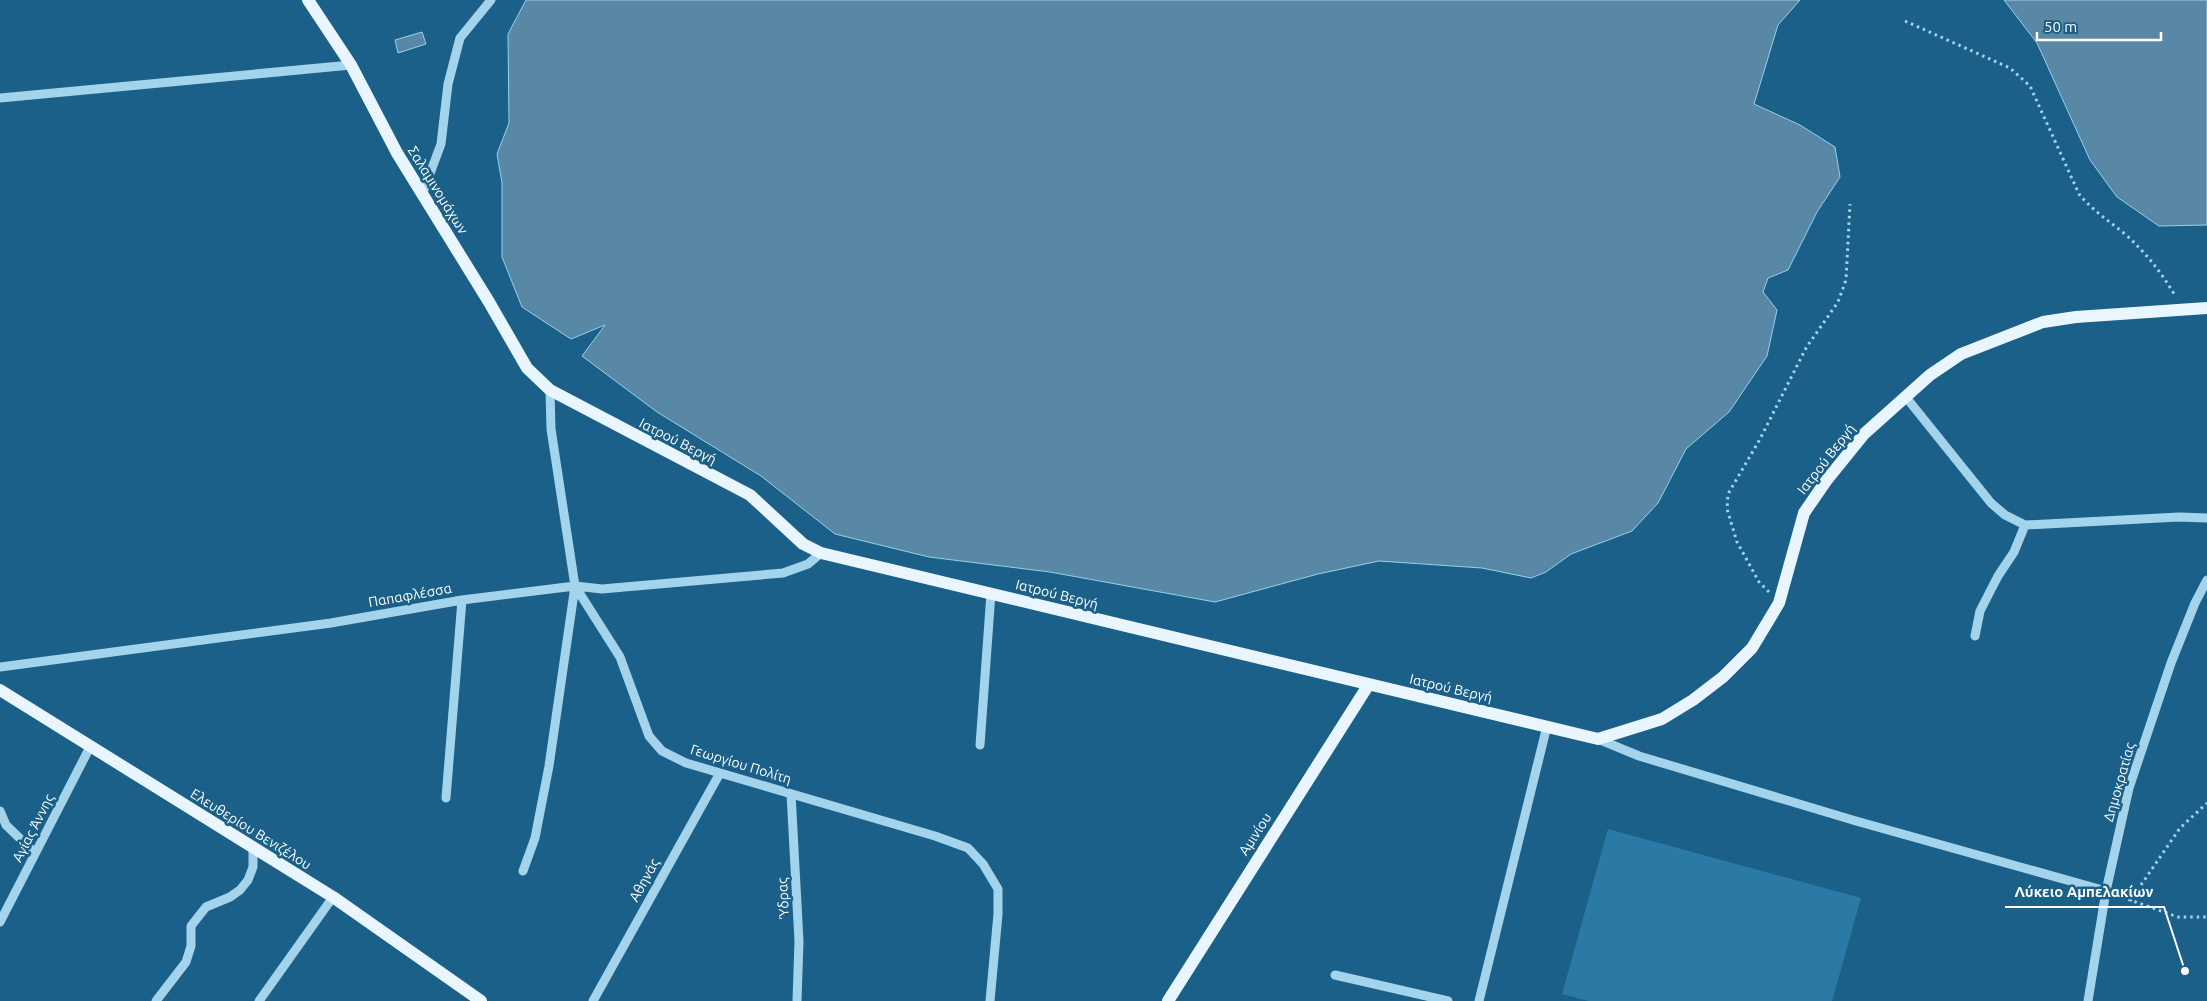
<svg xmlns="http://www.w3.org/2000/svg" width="2207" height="1001" viewBox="0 0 2207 1001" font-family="Ubuntu,sans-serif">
<rect width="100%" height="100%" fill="#1b6088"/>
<!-- green -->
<path fill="#2b7aa5" d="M 1608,829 L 1861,898 L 1832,1001 L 1589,1001 L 1562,994 Z"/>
<!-- water -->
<path fill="#5888a5" stroke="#97d0ee" d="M 526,0 L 1800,0 L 1778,25 L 1754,104 L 1800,125 L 1835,147 L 1840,177 L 1817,212 L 1788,270 L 1768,278 L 1763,292 L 1777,310 L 1767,356 L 1729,412 L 1686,449 L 1658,503 L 1632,531 L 1571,554 L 1546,572 L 1531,578 L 1482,568 L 1379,561 L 1318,574 L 1215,602 L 1050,572 L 929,557 L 835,534 L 761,476 L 657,412 L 582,356 L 605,325 L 571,339 L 522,307 L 502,257 L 502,183 L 497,154 L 509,123 L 508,34 Z
M 2004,0 L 2207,0 L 2207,225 L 2159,226 L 2117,197 L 2090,160 L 2037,43 Z
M 422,32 L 426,44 L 398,53 L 395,40 Z"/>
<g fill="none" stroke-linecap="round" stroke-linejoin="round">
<!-- path -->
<path stroke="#a4d3ec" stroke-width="3" stroke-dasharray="2.5 4" stroke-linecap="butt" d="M 1905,21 L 2010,68 L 2030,86 L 2079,194 C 2092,210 2109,221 2125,234 C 2147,254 2161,272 2176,297
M 1769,592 L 1759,582 L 1737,542 L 1727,509 L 1728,494 L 1760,439 L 1806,348 L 1838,302 L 1846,280 L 1850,204
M 2116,895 L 2178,917 L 2207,917
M 2130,901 L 2180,828 L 2207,803"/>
<!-- minor -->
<path stroke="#a4d3ec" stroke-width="9" d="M 0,98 L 351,65
M 422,195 L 441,144 L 448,84 L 460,38 L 491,0
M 550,390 L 551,429 L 575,586 L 620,657 L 649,736 L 662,751 L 686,763 L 935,836 L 968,848 L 983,864 L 998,889 L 998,914 L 990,1001
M 1905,396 L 1991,503 L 2005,515 L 2025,525 L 2179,517 L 2207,518
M 1975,636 L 1980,611 L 1998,576 L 2014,552 L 2025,525
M 0,667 L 331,623 L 462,600 L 575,586 L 602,589 L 783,573 L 808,564 L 821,553
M 1598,739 L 1639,756 L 1856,821 L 2106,891
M 980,745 L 991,593
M 791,794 L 799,941 L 797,1001
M 446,798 L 462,600
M 0,811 L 6,825 L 35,853
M 523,871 L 535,838 L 549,766 L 575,586
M 0,922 L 90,747
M 1335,975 L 1448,1001
M 156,1001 L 186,962 L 191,946 L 191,926 L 206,907 L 230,897 L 240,890 L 248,880 L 253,867 L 253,847
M 259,1001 L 333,897
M 593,1001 L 720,773
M 1479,1001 L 1547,726
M 2088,1001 L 2106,891 L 2129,788 L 2171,663 L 2195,603 L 2207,580"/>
<!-- major -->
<path stroke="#eaf6ff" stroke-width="12" d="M 308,0 L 351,65 L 397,153 L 489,302 L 527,368 L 550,390 L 750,495 L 803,544 L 821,553 L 1598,739 L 1662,719 L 1693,700 L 1723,677 L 1752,648 L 1779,603 L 1804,513 L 1826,481 L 1864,434 L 1930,375 L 1961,354 L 2043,322 L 2076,317 L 2207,308
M 0,690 L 333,897 L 481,1001
M 1168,1001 L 1369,684"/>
</g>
<g text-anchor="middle" stroke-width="5" stroke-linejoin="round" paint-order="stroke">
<!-- street labels -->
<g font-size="14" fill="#fff" stroke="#1b6088">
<text transform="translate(438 190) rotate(58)" y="5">Σαλαμινομάχων</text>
<text transform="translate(678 441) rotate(27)" y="5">Ιατρού Βεργή</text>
<text transform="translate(1826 459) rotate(-52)" y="5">Ιατρού Βεργή</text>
<text transform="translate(1057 594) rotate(14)" y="5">Ιατρού Βεργή</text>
<text transform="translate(410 595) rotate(-10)" y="5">Παπαφλέσσα</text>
<text transform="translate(1451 688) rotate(13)" y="5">Ιατρού Βεργή</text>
<text transform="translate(741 764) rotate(17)" y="5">Γεωργίου Πολίτη</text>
<text transform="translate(2119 782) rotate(-74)" y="5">Δημοκρατίας</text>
<text transform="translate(33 828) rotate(-63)" y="5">Αγίας Άννης</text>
<text transform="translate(251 829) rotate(32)" y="5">Ελευθερίου Βενιζέλου</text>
<text transform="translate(1255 834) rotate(-57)" y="5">Αμινίου</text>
<text transform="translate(644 880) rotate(-61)" y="5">Αθηνάς</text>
<text transform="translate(783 898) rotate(-93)" y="5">Ύδρας</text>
</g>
</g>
<!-- callouts -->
<path fill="none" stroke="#fff" stroke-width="2" d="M2185 971L2164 907H2005"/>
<circle fill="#fff" stroke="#1b6088" stroke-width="2" cx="2185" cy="971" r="5"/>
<g font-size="15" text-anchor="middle" font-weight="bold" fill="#fff" stroke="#1b6088" stroke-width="5" stroke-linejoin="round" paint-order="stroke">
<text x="2084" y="897">Λύκειο Αμπελακίων</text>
</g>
<!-- scale -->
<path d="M2037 32v8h124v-8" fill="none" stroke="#ffffff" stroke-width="2.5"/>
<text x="2044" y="32" font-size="15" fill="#ffffff" stroke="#1b6088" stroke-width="4" paint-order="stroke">50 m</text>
</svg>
